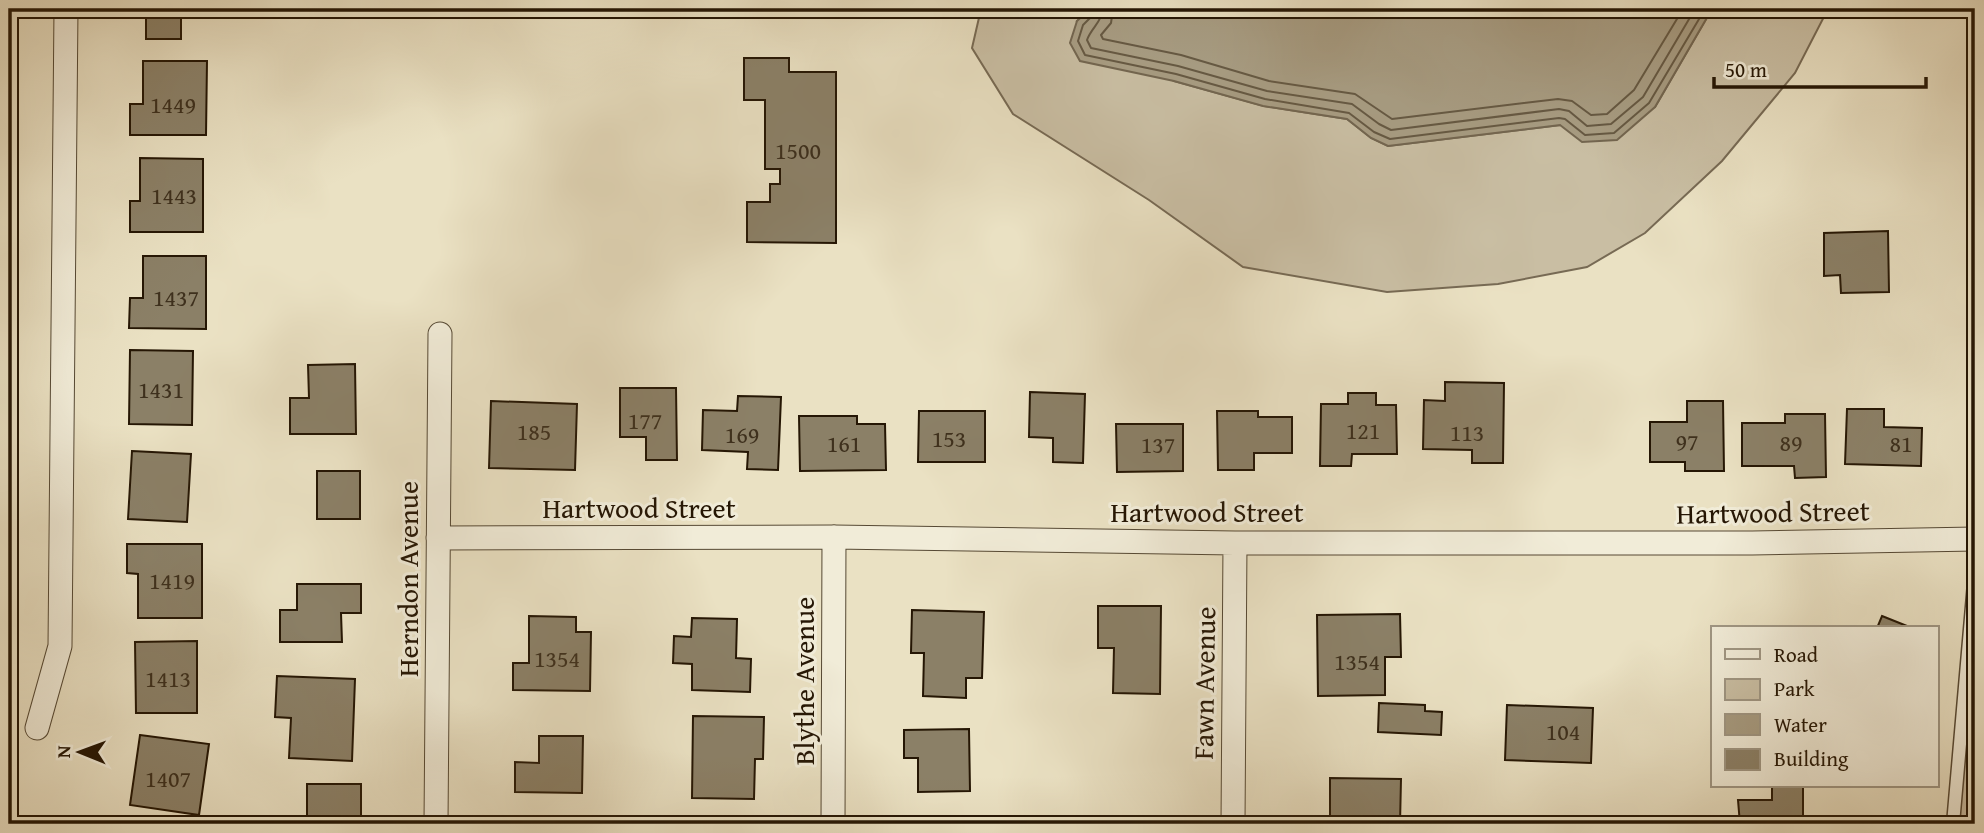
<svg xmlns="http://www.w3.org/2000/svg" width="1984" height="833" viewBox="0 0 1984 833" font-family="'Gentium Book Plus',serif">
<rect width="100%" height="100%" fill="#eae1c3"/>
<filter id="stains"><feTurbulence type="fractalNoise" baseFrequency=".00286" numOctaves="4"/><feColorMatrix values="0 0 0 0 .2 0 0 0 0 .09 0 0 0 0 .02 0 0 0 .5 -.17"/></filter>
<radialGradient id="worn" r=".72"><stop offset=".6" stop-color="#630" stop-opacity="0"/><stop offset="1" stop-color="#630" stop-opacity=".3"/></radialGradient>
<!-- green -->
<path fill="#c9bea3" stroke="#776a54" stroke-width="2" d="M 981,9 L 1090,9 L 1077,21 L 1174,81 L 1264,106 L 1347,119 L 1371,138 L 1388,146 L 1561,125 L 1655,107 L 1712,9 L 1828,9 L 1795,73 L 1722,161 L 1645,233 L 1587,267 L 1498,284 L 1387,292 L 1243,267 L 1149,200 L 1013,114 L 972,48 Z
M 1975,621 L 1975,824 L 1955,824 Z"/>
<!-- water -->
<path fill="#a79c82" stroke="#736650" stroke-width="2" d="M 1090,9 L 1712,9 L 1655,107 L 1617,140 L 1582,142 L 1560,125 L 1388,146 L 1371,138 L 1347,119 L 1263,106 L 1174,81 L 1080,61 L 1070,43 L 1077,21 Z"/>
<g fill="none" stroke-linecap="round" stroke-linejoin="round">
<!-- shore -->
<path stroke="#665943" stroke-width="2" d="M 1094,9 L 1093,15 L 1083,25 L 1078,41 L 1085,55 L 1176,74 L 1265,99 L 1349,113 L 1374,132 L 1390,139 L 1559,118 L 1565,119 L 1585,135 L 1614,133 L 1649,103 L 1705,9
M 1103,9 C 1102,22 1091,28 1087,40 L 1091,48 L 1178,66 L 1267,91 L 1352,104 L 1379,124 L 1391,130 L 1559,109 L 1569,111 L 1587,126 L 1611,124 L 1643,97 L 1695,9
M 1113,9 L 1111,23 L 1101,35 L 1103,39 L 1181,55 L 1269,81 L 1355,94 L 1392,119 L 1558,99 L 1572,101 L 1591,115 L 1607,114 L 1634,90 L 1683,9"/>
</g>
<!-- building -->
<path fill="#8b8067" stroke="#251604" stroke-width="2" d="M 146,9 L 181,9 L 181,39 L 146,39 Z
M 744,58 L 789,58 L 789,72 L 836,72 L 836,243 L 747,242 L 747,202 L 770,202 L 770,184 L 780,184 L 780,169 L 765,169 L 765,100 L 744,100 Z
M 143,61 L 207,61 L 206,135 L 130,135 L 130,104 L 143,104 Z
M 140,158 L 203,159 L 203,232 L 130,232 L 130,201 L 140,201 Z
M 1888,231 L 1889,292 L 1841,293 L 1840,275 L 1824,276 L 1824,233 Z
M 143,256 L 206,256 L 206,329 L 129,328 L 130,298 L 143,298 Z
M 130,350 L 193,351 L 192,425 L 129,424 Z
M 355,364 L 356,434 L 290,434 L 290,398 L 309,398 L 308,365 Z
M 1445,382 L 1504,383 L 1503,463 L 1472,463 L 1472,450 L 1423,449 L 1424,400 L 1445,401 Z
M 620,388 L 676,388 L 677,460 L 646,460 L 646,437 L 620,437 Z
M 1030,392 L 1085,394 L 1083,463 L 1053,462 L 1053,438 L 1029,437 Z
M 1348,393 L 1376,393 L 1376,405 L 1396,405 L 1397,454 L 1352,454 L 1351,466 L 1320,466 L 1321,404 L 1348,404 Z
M 738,396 L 781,397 L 778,470 L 747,469 L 748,452 L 702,450 L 703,410 L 737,411 Z
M 491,401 L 577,404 L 575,470 L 489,468 Z
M 1687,401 L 1723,401 L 1724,471 L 1685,471 L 1685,462 L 1650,462 L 1650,422 L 1687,422 Z
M 1847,409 L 1884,409 L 1884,427 L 1922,428 L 1921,466 L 1845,464 Z
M 919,411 L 985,411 L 985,462 L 918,462 Z
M 1217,411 L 1258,411 L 1258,417 L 1292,417 L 1292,453 L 1254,453 L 1254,470 L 1218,470 Z
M 1785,414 L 1825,414 L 1826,477 L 1795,478 L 1794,466 L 1742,466 L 1742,423 L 1785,423 Z
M 799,416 L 857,416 L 857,424 L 885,424 L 886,470 L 800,471 Z
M 1116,424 L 1183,424 L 1183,471 L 1117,472 Z
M 132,451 L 191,454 L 187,522 L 128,519 Z
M 317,471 L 360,471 L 360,519 L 317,519 Z
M 127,544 L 202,544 L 202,618 L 138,618 L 138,574 L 127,573 Z
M 297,584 L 361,584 L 361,613 L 341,613 L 342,642 L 280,642 L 280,610 L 297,610 Z
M 1098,606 L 1161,606 L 1160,694 L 1113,693 L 1114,648 L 1098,648 Z
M 912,610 L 984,612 L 982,678 L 966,678 L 966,698 L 923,696 L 924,653 L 911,653 Z
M 1400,614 L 1401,657 L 1385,657 L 1385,695 L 1318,696 L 1317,615 Z
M 529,616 L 576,617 L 576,632 L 591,632 L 590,691 L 513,690 L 513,663 L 529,663 Z
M 1882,616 L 1912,628 L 1877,628 Z
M 692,618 L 737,619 L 736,658 L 751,659 L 750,692 L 692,690 L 692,664 L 673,663 L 674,636 L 691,637 Z
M 197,641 L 197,713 L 136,713 L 135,642 Z
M 277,676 L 355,679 L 352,761 L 289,758 L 291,718 L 275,717 Z
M 1379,703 L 1425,705 L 1425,711 L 1442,712 L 1441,735 L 1378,732 Z
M 1507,705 L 1593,708 L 1591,763 L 1505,760 Z
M 693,716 L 764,717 L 763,759 L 755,759 L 754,799 L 692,798 Z
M 969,729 L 970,791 L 918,792 L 918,758 L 904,758 L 904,730 Z
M 140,735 L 209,744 L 199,815 L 130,805 Z
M 539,736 L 583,736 L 582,793 L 515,792 L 515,762 L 539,763 Z
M 1330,778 L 1401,779 L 1400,824 L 1337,824 L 1337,822 L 1330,822 Z
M 307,784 L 361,784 L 361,816 L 343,816 L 343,824 L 307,824 Z
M 1772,786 L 1803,786 L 1803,824 L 1740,824 L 1738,800 L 1772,800 Z
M 513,816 L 560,818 L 560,824 L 513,824 Z
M 76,818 L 77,824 L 45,824 Z"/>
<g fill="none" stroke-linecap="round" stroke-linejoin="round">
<!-- service casing -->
<g stroke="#564934" stroke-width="15">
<path id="service" d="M 1953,824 L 1975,572"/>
</g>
<!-- minor casing -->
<g stroke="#564934" stroke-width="25">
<path id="minor" d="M 438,538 L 834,537 L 1235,543 L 1752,543 L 1975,539
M 37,728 L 60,646 L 66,9
M 436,824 L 440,334
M 833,824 L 834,537
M 1233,824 L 1235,543"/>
</g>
<!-- service -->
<use href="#service" stroke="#f1ecd8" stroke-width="12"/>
<!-- minor -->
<use href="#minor" stroke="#f1ecd8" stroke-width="23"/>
</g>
<g text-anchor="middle" stroke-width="6" stroke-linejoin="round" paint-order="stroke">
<!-- number labels -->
<g font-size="24" fill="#3e301d">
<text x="173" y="113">1449</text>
<text x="798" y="159">1500</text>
<text x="174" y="204">1443</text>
<text x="176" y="306">1437</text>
<text x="161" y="398">1431</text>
<text x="645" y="429">177</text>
<text x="1363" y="439">121</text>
<text x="534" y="440">185</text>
<text x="1467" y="441">113</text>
<text x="742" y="443">169</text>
<text x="949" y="447">153</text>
<text x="1687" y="450">97</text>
<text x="1791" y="451">89</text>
<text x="844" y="452">161</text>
<text x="1901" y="452">81</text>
<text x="1158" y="453">137</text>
<text x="172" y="589">1419</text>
<text x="557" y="667">1354</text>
<text x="1357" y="670">1354</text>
<text x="168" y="687">1413</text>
<text x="1563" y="740">104</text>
<text x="168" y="787">1407</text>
</g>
<!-- street labels -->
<g font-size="28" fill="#251604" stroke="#f1ecd8">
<text x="639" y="518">Hartwood Street</text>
<text x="1207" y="522">Hartwood Street</text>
<text transform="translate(1773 512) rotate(-1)" y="10">Hartwood Street</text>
<text transform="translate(408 579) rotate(-90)" y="10">Herndon Avenue</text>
<text transform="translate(804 681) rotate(-90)" y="10">Blythe Avenue</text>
<text transform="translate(1204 683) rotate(-89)" y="10">Fawn Avenue</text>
</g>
</g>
<!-- margin -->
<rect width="1984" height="833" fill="none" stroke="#eae1c3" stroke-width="35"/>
<rect x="10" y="10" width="1963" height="812" fill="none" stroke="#251604" stroke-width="3.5"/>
<rect x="18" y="18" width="1949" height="798" fill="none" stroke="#251604" stroke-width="2"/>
<!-- legend -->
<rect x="1711" y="626" width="228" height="161" fill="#f1ecd8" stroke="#9f9683" stroke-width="2"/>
<rect x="1725" y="649" width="35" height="10" fill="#f1ecd8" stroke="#9f9683" stroke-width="2"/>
<text x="1774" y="662" font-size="21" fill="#251604">Road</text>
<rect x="1725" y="679" width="35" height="21" fill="#c9bea3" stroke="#9f9683" stroke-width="2"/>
<text x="1774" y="696" font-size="21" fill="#251604">Park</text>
<rect x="1725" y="714" width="35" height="21" fill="#a79c82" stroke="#9f9683" stroke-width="2"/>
<text x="1774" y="732" font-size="21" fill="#251604">Water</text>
<rect x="1725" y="749" width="35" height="21" fill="#8b8067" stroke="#9f9683" stroke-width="2"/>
<text x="1774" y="766" font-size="21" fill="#251604">Building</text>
<!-- north arrow -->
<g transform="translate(80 752) rotate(271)" stroke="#f1ecd8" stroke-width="5" paint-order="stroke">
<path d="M0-5L12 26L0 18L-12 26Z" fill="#251604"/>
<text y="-10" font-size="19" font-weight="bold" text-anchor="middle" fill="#251604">N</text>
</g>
<!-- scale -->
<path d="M1714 77v10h212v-10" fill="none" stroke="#251604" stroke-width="3.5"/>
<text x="1725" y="77" font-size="21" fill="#251604" stroke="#f1ecd8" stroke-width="5" paint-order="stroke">50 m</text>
<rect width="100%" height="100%" filter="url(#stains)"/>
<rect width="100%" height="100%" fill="url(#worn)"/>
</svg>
